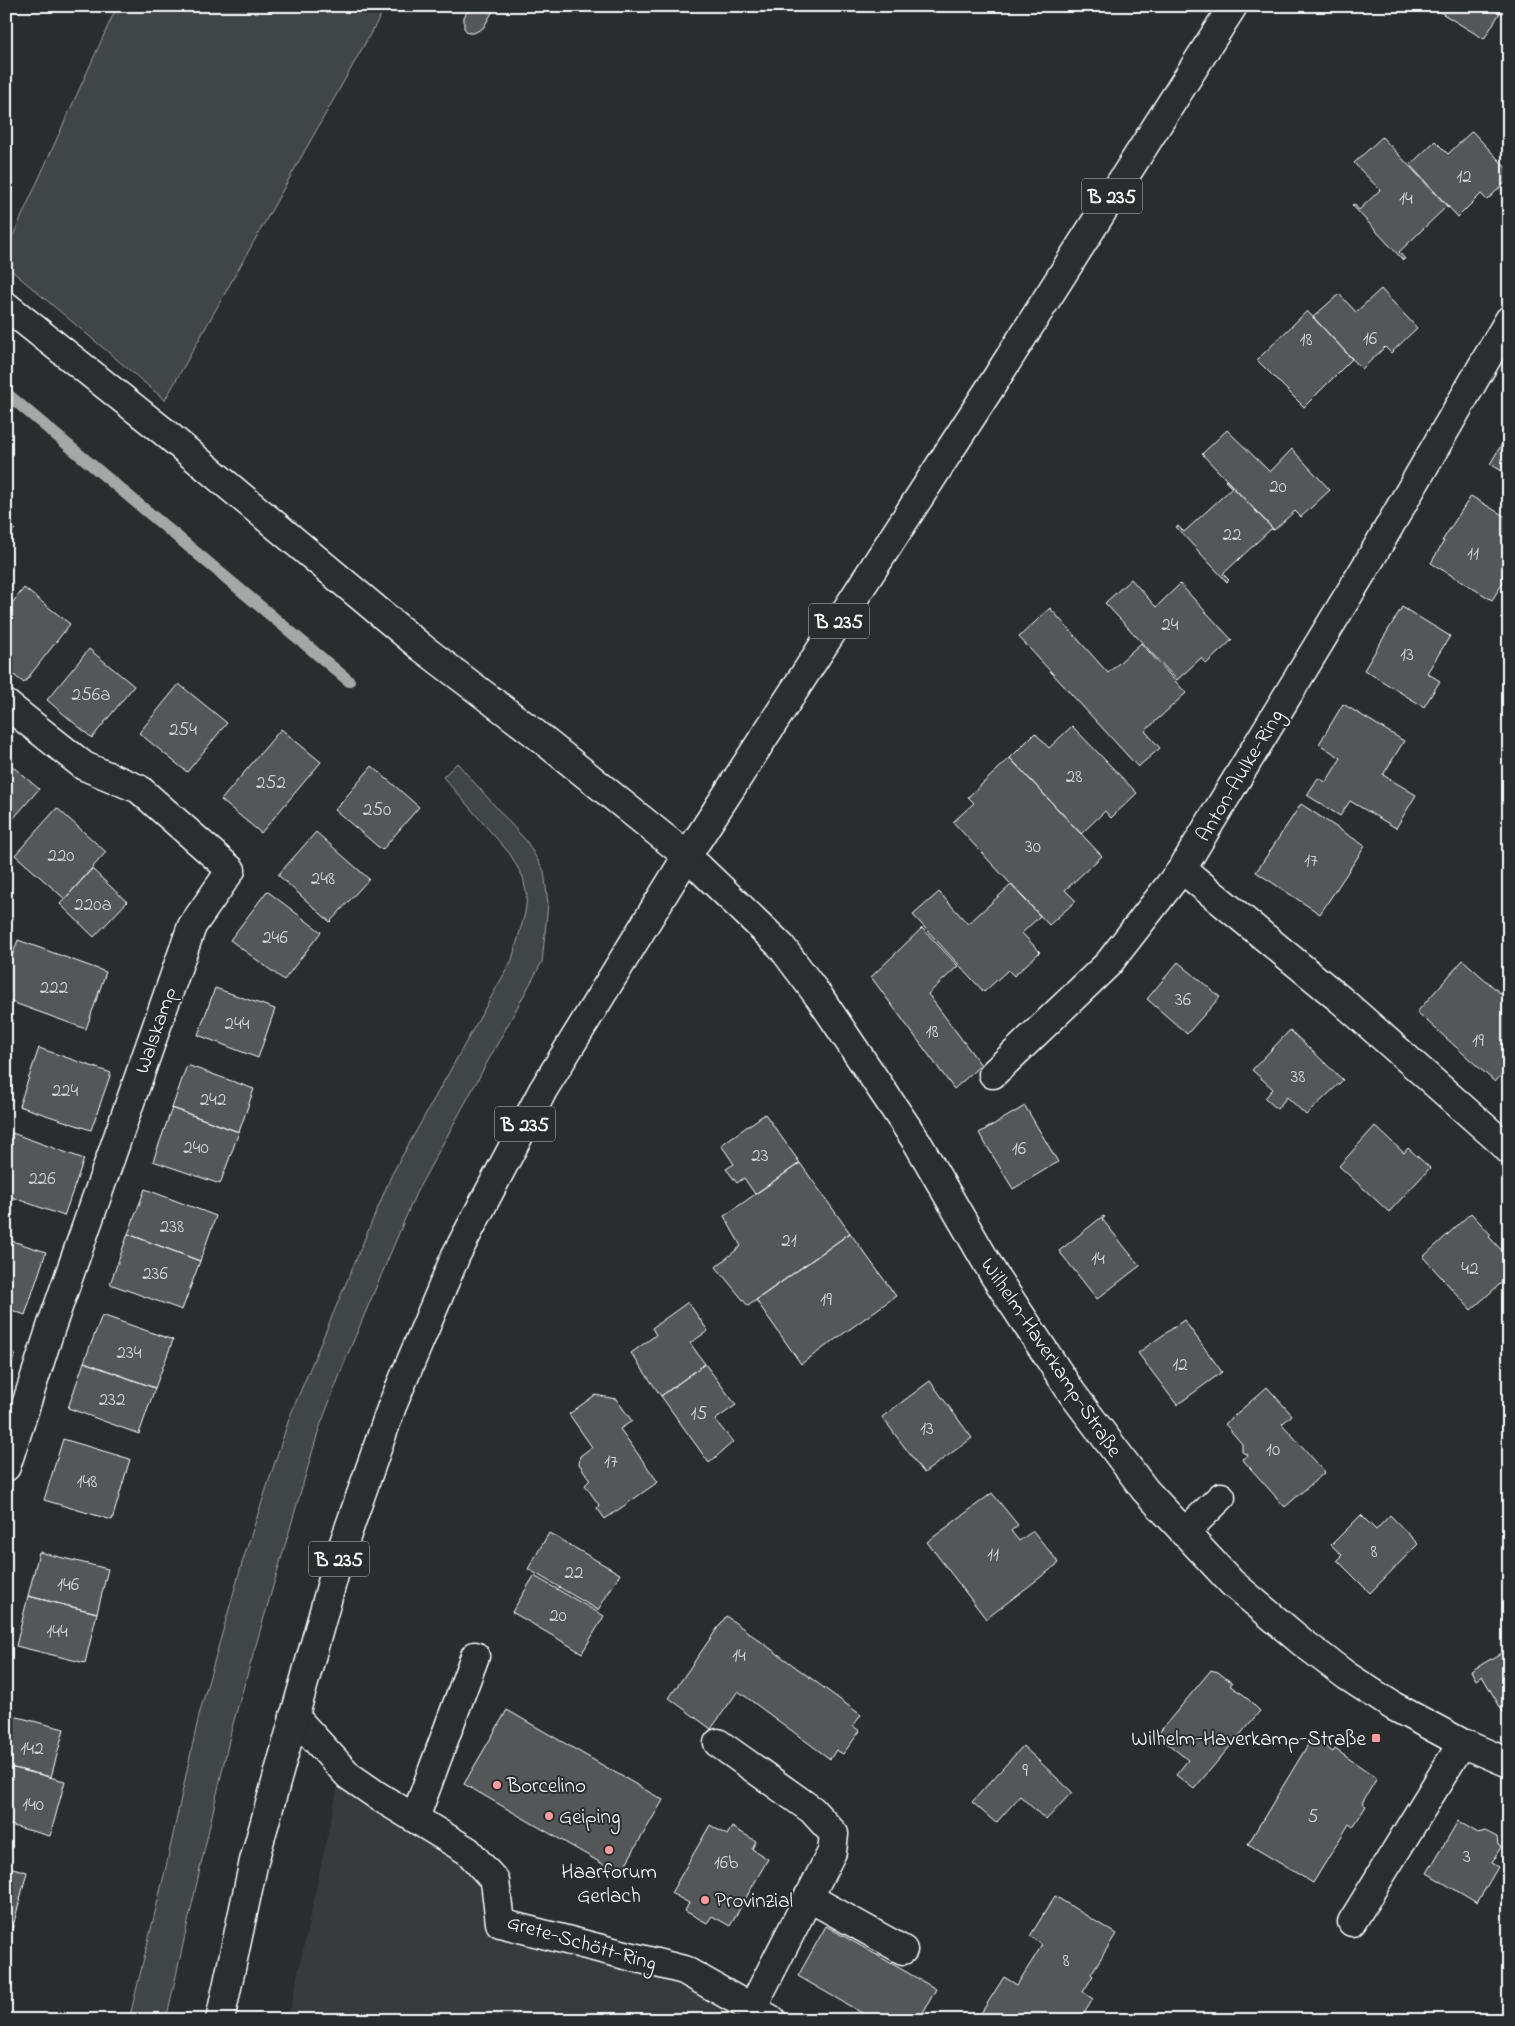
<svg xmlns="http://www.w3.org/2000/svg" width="1515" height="2026" viewBox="0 0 1515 2026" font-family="'Indie Flower',sans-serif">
<rect width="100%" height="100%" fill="#2a2d2e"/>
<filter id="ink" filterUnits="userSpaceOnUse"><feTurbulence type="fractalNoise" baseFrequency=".02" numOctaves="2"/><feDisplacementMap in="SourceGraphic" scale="10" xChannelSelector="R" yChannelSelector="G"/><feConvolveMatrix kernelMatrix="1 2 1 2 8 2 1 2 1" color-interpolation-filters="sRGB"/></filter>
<g filter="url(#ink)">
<!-- built -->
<path fill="#373a3b" d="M 344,1758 L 445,1826 L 499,1925 L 683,1981 L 753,2020 L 288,2020 Z"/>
<!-- green -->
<path fill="#414445" stroke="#a0a2a2" d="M 117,6 L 386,6 L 165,400 L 6,266 L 6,251 Z
M 457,763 L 527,842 L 544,871 L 548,904 L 542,962 L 416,1193 L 347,1356 L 319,1429 L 232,1727 L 166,2020 L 129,2020 L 166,1867 L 199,1715 L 242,1563 L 290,1416 L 392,1174 L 512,960 L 525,913 L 527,897 L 523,877 L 510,854 L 443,777 Z"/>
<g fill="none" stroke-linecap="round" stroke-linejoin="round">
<!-- stream -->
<path stroke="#a6a7a7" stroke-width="12" d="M 6,393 L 349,681"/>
</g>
<!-- building -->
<path fill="#555758" stroke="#fff" d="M 470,6 L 484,6 L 493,11 L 483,28 L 474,33 L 468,33 L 464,28 L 464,17 Z
M 1430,6 L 1504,6 L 1484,39 Z
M 1472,131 L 1509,171 L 1509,179 L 1487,200 L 1481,194 L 1458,217 L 1410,165 L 1435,141 L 1448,154 Z
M 1382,137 L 1449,208 L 1446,207 L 1399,252 L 1405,259 L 1403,260 L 1352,205 L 1354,204 L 1359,210 L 1380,190 L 1354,163 Z
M 1381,289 L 1417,328 L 1391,353 L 1385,347 L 1362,369 L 1313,317 L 1339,294 L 1356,312 Z
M 1307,311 L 1352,359 L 1304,407 L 1257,360 Z
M 1227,430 L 1270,472 L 1292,449 L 1330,490 L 1301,517 L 1295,511 L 1274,530 L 1202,454 Z
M 1509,432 L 1509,475 L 1490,464 Z
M 1226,480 L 1274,530 L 1271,529 L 1223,574 L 1229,580 L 1227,582 L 1176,527 L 1178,526 L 1184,532 L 1232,488 L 1225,481 Z
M 1471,496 L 1509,519 L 1509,573 L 1492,600 L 1431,563 L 1444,541 L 1442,541 Z
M 6,522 L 15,529 L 6,539 Z
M 1131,579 L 1156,607 L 1180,584 L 1232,640 L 1206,664 L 1201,658 L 1177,680 L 1105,603 Z
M 24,588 L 70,624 L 24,683 L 6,669 L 6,611 Z
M 1402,607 L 1450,636 L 1427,673 L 1440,681 L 1424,707 L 1364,670 Z
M 1050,608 L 1108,673 L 1141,643 L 1186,693 L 1145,731 L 1160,748 L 1138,767 L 1019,637 Z
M 89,649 L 134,686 L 92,738 L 47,700 Z
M 179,684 L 227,723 L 187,772 L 139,733 Z
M 1343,704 L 1404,741 L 1383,775 L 1416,795 L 1396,828 L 1350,801 L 1340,816 L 1307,795 L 1318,778 L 1326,782 L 1341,758 L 1319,744 Z
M 1072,726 L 1137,793 L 1111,818 L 1105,811 L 1081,834 L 1010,758 L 1035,733 L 1049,748 Z
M 281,729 L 321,762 L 261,833 L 221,800 Z
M 1010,758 L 1102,856 L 1065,890 L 1076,901 L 1049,925 L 953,822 L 974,803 L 968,797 Z
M 6,761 L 39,789 L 6,827 Z
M 372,766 L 419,807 L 382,850 L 335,810 Z
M 1301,804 L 1365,846 L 1320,914 L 1256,872 Z
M 57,808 L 106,852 L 65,899 L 15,855 Z
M 316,832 L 369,879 L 330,922 L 278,875 Z
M 92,869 L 127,902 L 94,937 L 60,904 Z
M 1011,885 L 1040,916 L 1022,933 L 1040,952 L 1014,976 L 1008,970 L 984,992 L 913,915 L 939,892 L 968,924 Z
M 267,891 L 321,932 L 284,980 L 230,940 Z
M 922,928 L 958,966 L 928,994 L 981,1065 L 954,1089 L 871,977 Z
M 18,940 L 106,972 L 86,1029 L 6,1000 L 6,972 Z
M 1463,960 L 1509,1001 L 1509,1067 L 1495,1082 L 1417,1012 Z
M 1178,962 L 1220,997 L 1187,1034 L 1147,999 Z
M 215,988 L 275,1009 L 258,1058 L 198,1035 Z
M 1290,1030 L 1343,1080 L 1306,1115 L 1287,1097 L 1277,1109 L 1265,1098 L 1273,1089 L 1252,1070 Z
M 39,1048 L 111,1073 L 91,1130 L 19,1106 Z
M 187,1065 L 254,1089 L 239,1132 L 172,1108 Z
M 1025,1106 L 1058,1162 L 1013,1189 L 979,1133 Z
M 172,1108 L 239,1132 L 220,1184 L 153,1161 Z
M 765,1114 L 800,1163 L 755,1194 L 744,1178 L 737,1183 L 726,1169 L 734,1164 L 721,1145 Z
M 1375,1126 L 1404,1153 L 1408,1148 L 1430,1168 L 1389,1212 L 1339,1166 Z
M 12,1133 L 84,1159 L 64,1216 L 6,1195 L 6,1148 Z
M 800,1163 L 850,1233 L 748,1306 L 716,1267 L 741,1246 L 724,1216 Z
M 145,1189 L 216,1216 L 200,1261 L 128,1234 Z
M 1471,1213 L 1491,1235 L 1489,1237 L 1509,1258 L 1509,1276 L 1471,1310 L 1423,1257 Z
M 1103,1216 L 1105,1217 L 1102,1219 L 1139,1265 L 1141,1265 L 1097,1299 L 1059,1251 Z
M 850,1233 L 896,1296 L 801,1364 L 756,1300 Z
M 128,1234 L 200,1261 L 182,1310 L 110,1284 Z
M 6,1239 L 46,1252 L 25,1315 L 6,1308 Z
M 688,1302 L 708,1331 L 690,1343 L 705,1364 L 661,1396 L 631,1353 L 656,1335 L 652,1328 Z
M 102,1315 L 173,1340 L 155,1388 L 84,1362 Z
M 1184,1320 L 1222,1372 L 1177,1405 L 1138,1353 Z
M 6,1351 L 15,1354 L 6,1379 Z
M 84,1362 L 155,1388 L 139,1434 L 68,1408 Z
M 705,1364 L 736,1405 L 715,1420 L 733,1442 L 709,1463 L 661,1396 Z
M 930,1381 L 972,1438 L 924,1473 L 882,1417 Z
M 1267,1387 L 1292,1415 L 1282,1424 L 1325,1472 L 1285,1507 L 1242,1459 L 1248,1455 L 1242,1452 L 1242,1444 L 1225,1424 Z
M 595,1395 L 616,1399 L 632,1421 L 620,1429 L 658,1482 L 605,1519 L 597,1508 L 599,1505 L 585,1485 L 590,1480 L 579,1464 L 580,1456 L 592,1447 L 569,1414 Z
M 63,1439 L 130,1459 L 112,1520 L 44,1500 Z
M 992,1493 L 1018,1525 L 1011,1531 L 1019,1541 L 1033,1531 L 1059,1563 L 986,1619 L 927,1542 Z
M 1361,1515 L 1376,1530 L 1390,1515 L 1418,1544 L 1370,1593 L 1337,1560 L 1342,1555 L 1331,1545 Z
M 549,1533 L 620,1574 L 598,1610 L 528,1569 Z
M 39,1552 L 108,1569 L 97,1613 L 28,1596 Z
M 534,1576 L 604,1616 L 582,1653 L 512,1612 Z
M 28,1596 L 97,1613 L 85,1663 L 16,1646 Z
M 726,1616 L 861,1715 L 853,1726 L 860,1731 L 843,1754 L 836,1750 L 830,1759 L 738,1691 L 711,1729 L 669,1698 Z
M 1509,1648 L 1509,1708 L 1503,1712 L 1482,1676 L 1476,1680 L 1471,1671 Z
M 1211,1670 L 1218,1672 L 1232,1683 L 1230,1686 L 1244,1695 L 1260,1711 L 1194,1789 L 1176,1775 L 1188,1760 L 1157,1735 Z
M 507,1710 L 663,1800 L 620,1874 L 464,1784 Z
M 6,1714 L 64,1729 L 51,1777 L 6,1766 Z
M 1312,1738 L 1333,1752 L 1335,1749 L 1377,1778 L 1362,1803 L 1366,1806 L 1353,1827 L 1349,1824 L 1313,1883 L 1248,1844 Z
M 1023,1746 L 1072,1792 L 1046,1820 L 1020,1796 L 996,1823 L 972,1802 Z
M 6,1766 L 65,1781 L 50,1836 L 6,1824 Z
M 1458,1821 L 1478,1833 L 1485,1831 L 1497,1837 L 1498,1845 L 1501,1847 L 1491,1863 L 1498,1867 L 1477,1903 L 1427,1873 Z
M 710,1825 L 727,1835 L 732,1827 L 756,1841 L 752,1849 L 768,1859 L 730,1926 L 712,1916 L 707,1923 L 685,1911 L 689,1903 L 671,1893 Z
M 6,1866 L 27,1872 L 12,1930 L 6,1928 Z
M 1055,1896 L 1116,1934 L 1091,1974 L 1093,1976 L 1083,1992 L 1093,1999 L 1080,2020 L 1073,2020 L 1065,2015 L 1062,2020 L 982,2020 L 978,2018 L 1004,1977 L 1017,1985 L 1042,1945 L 1030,1936 Z
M 826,1926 L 936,1989 L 919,2020 L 874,2020 L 798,1976 Z"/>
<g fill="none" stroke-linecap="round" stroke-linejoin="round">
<!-- minor casing -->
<g stroke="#fff" stroke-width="31">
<path id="minor" d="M 6,704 L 84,766 L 139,789 L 231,870 L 192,926 L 51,1327 L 6,1467
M 687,856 L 781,946 L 820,998 L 917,1142 L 994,1275 L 1072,1393 L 1145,1490 L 1232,1583 L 1302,1642 L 1347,1676 L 1393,1706 L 1462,1743 L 1509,1763
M 1182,869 L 1341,1000 L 1500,1141 L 1509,1150
M 993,1074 L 1108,964 L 1182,869 L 1371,558 L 1509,320
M 1184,1533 L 1221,1497
M 294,1716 L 349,1776 L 378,1796 L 468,1851 L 495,1881 L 500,1923 L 684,1970 L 772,2020
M 718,1743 L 812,1810 L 834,1834 L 832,1852 L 752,2008
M 415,1818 L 475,1656
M 808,1897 L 903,1950
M 1352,1922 L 1462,1743"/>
</g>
<!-- major casing -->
<g stroke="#fff" stroke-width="31">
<path id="major" d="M 6,306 L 163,431 L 421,647 L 533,732 L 687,856
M 220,2020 L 254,1861 L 340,1554 L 392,1406 L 456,1255 L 543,1090 L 687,856 L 992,385 L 1233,6"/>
</g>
<!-- minor -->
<use href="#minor" stroke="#2a2d2e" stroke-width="28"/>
<!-- major -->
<use href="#major" stroke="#2a2d2e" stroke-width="28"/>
</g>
</g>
<!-- markers -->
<g fill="#ff9aa2" stroke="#2a2d2e" stroke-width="2">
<rect x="1371" y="1733" width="10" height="10" rx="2.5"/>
<circle cx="497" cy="1785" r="5"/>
<circle cx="549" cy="1816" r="5"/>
<circle cx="609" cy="1850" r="5"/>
<circle cx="705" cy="1900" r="5"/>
</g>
<g text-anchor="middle" stroke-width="4" stroke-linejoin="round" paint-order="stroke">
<!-- number labels -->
<g font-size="19" fill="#d4d5d5">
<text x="1464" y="182">12</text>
<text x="1406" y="204">14</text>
<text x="1370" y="344">16</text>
<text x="1306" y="345">18</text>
<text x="1278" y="492">20</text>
<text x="1232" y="540">22</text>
<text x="1473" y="559">11</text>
<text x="1170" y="630">24</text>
<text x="1407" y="660">13</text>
<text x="91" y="700">256a</text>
<text x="183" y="735">254</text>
<text x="1074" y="782">28</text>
<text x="271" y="788">252</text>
<text x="377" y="815">250</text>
<text x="1033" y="852">30</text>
<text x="61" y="861">220</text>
<text x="1311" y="866">17</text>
<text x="323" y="884">248</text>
<text x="93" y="910">220a</text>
<text x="275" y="943">246</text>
<text x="54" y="993">222</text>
<text x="1183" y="1005">36</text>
<text x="237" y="1029">244</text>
<text x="932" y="1037">18</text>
<text x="1478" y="1046">19</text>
<text x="1298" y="1082">38</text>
<text x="65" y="1096">224</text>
<text x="213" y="1105">242</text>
<text x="196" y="1153">240</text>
<text x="1019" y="1154">16</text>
<text x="760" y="1161">23</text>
<text x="42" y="1184">226</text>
<text x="172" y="1232">238</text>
<text x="789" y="1246">21</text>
<text x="1098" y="1264">14</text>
<text x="1470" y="1274">42</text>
<text x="155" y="1279">236</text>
<text x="826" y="1305">19</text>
<text x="129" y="1358">234</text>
<text x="1180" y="1370">12</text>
<text x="112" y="1405">232</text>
<text x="699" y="1419">15</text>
<text x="927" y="1434">13</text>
<text x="1273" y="1455">10</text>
<text x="611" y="1467">17</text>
<text x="87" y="1487">148</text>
<text x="1374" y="1557">8</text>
<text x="993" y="1560">11</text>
<text x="574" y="1578">22</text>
<text x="68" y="1590">146</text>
<text x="558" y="1621">20</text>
<text x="57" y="1637">144</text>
<text x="739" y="1661">14</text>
<text x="32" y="1754">142</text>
<text x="1025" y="1776">9</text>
<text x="33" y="1810">140</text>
<text x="1313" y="1822">5</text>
<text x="1467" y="1862">3</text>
<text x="726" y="1868">16b</text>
<text x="1066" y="1966">8</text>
</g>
<!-- shield labels -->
<g fill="#2a2d2e" stroke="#bfc0c0" stroke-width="1">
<rect x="1082" y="178.5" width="60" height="35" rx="4"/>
<rect x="809" y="603.5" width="60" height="35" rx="4"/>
<rect x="495" y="1106.5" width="60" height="35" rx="4"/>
<rect x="309" y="1541.5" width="60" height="35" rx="4"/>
</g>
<g font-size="20" font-weight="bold" fill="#fff">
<text x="1112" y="203">B 235</text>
<text x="839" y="628">B 235</text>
<text x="525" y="1131">B 235</text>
<text x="339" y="1566">B 235</text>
</g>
<!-- street labels -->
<g font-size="21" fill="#fff" stroke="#2a2d2e">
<text transform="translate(1239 775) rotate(-59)" y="7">Anton-Aulke-Ring</text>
<text transform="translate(155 1030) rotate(-71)" y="7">Walskamp</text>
<text transform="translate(1052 1357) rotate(56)" y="7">Wilhelm-Haverkamp-Straße</text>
<text transform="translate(582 1942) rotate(16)" y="7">Grete-Schött-Ring</text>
</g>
<!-- poi labels -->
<g font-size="21" fill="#fff" stroke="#2a2d2e" text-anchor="start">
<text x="1366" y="1745" text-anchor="end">Wilhelm-Haverkamp-Straße</text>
<text x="507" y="1792">Borcelino</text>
<text x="559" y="1823">Geiping</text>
<text x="609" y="1878" text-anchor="middle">Haarforum<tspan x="609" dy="24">Gerlach</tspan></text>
<text x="715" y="1907">Provinzial</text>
</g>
</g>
<!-- margin -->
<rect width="1515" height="2026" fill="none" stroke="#2a2d2e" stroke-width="25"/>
<rect x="12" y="12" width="1490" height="2001" fill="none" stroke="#fff" stroke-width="2" filter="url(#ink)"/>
</svg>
